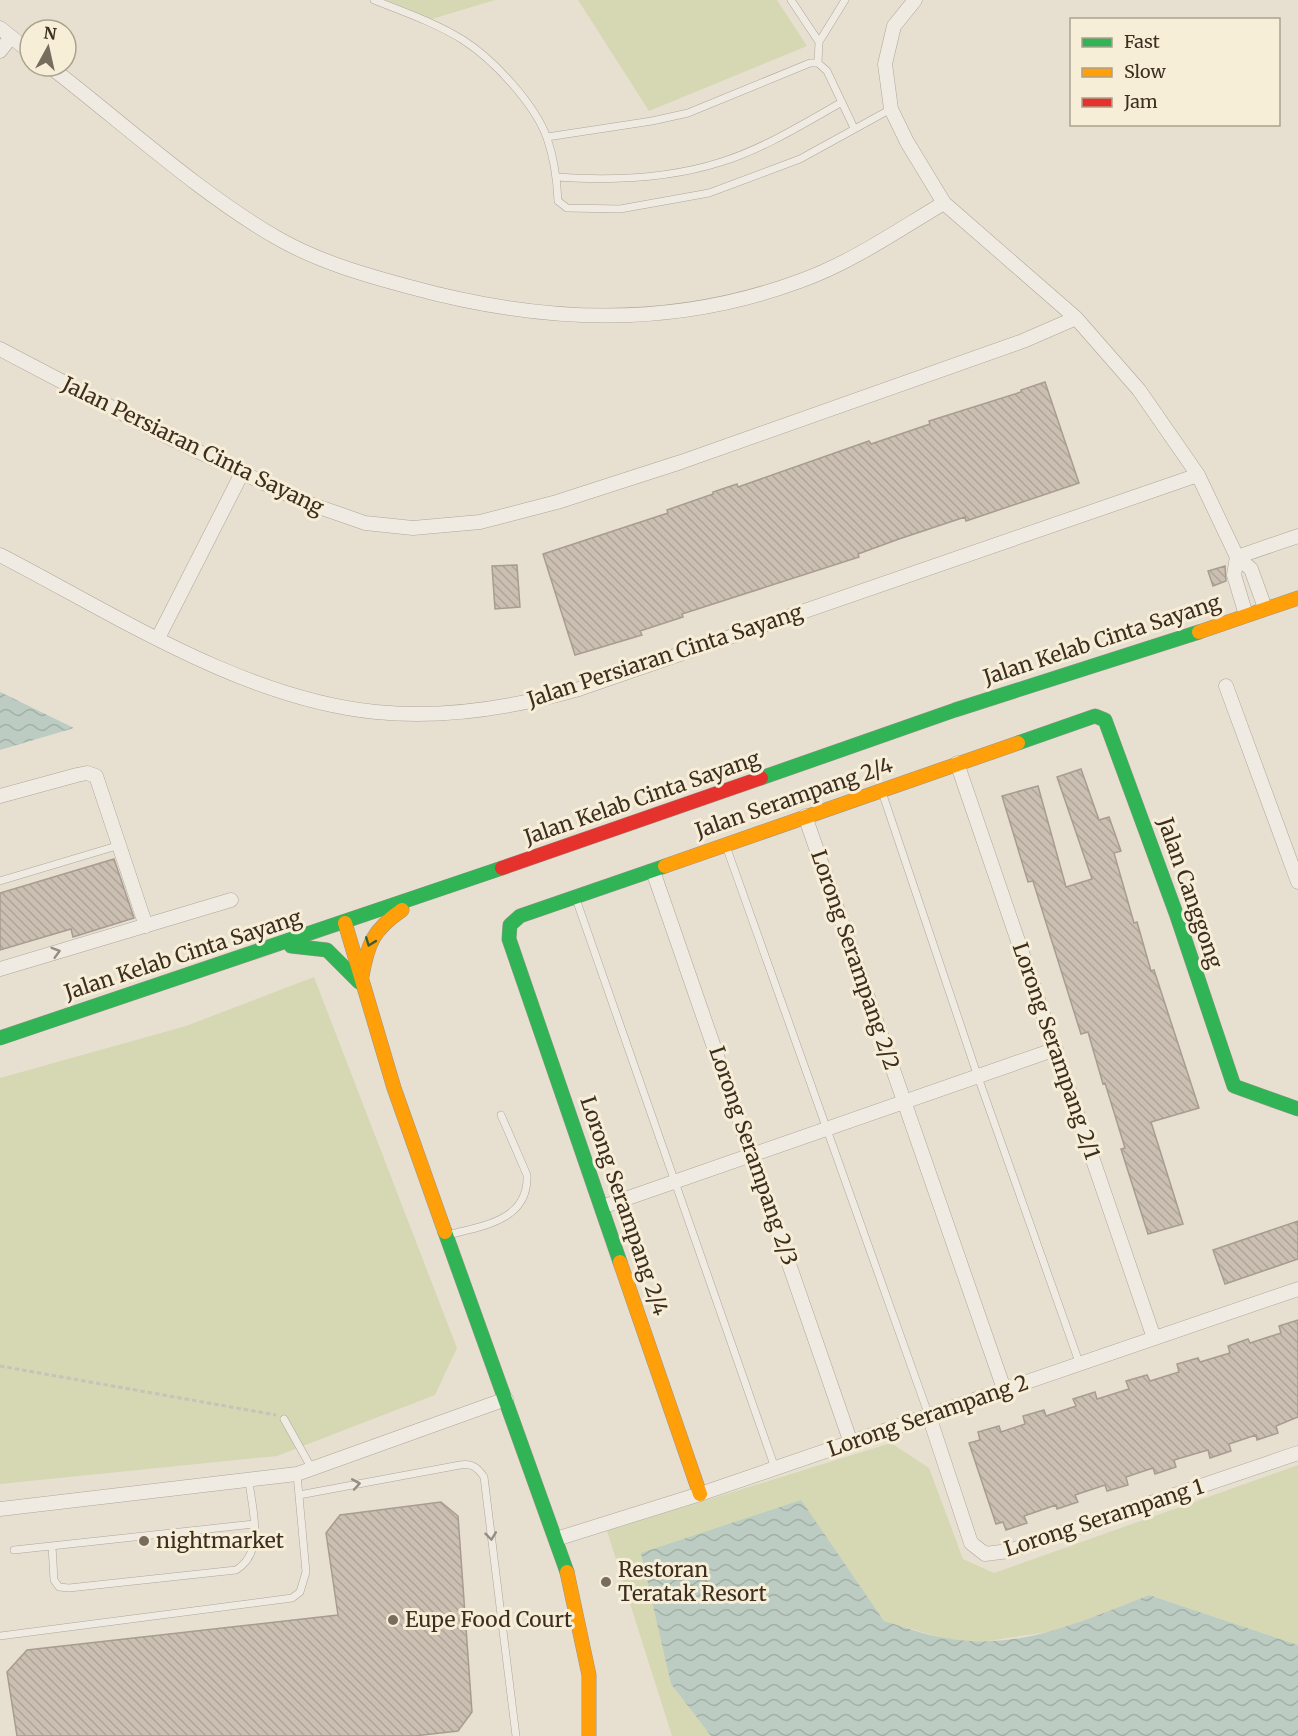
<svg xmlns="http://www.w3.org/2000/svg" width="1298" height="1736" viewBox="0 0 1298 1736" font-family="Merriweather,serif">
<defs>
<pattern id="water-waves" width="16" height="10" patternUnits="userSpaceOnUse" patternTransform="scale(1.5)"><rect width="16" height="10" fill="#bcccc2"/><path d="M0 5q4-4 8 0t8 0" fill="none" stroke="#a2b0a6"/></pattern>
<pattern id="building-back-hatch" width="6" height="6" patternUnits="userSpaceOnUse" patternTransform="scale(1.5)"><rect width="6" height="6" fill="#cbbfb2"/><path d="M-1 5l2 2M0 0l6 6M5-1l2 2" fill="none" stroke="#afa499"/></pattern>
</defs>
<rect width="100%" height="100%" fill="#e7e0d1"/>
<!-- grass -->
<path fill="#d6d7b3" d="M 386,0 L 495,0 L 432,19 Z
M 578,0 L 777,0 L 807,46 L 649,111 Z
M 314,977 L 457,1348 L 435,1395 L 277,1456 L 0,1484 L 0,1078 L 186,1026 Z
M 891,1443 L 929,1468 L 963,1559 L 994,1573 L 1298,1465 L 1298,1645 L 1149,1595 L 1061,1630 L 982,1642 L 946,1639 L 884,1621 L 800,1500 L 671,1684 L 711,1736 L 672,1736 L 607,1531 Z"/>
<!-- water -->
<path fill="url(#water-waves)" d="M 0,692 L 74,728 L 0,750 Z
M 801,1500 L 884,1621 C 905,1627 925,1635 946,1638 C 1017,1652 1086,1620 1149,1595 L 1298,1645 L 1298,1736 L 711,1736 L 671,1684 L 641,1553 Z"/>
<!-- building -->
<path fill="url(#building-back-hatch)" stroke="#a89c90" stroke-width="1.5" d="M 1045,382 L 1079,483 L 966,521 L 965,517 L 899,539 L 858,554 L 859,557 L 682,614 L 683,617 L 640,631 L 642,635 L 575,655 L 543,554 L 668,513 L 667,510 L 713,494 L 713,492 L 737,484 L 738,487 L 869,441 L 871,444 L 930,424 L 929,421 L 1021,392 L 1021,390 Z
M 517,565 L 520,607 L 495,609 L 492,566 Z
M 1225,566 L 1226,581 L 1213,586 L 1208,571 Z
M 1081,769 L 1099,820 L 1109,817 L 1121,851 L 1114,853 L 1134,923 L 1137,922 L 1151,971 L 1154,970 L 1199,1108 L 1151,1122 L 1183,1224 L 1148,1234 L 1121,1149 L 1125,1148 L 1105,1083 L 1103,1084 L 1088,1032 L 1081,1034 L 1033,881 L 1028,882 L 1002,796 L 1038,786 L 1066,887 L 1092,879 L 1057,777 Z
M 114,859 L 134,918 L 73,937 L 71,929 L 0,950 L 0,893 Z
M 1298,1221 L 1298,1259 L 1225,1284 L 1213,1250 Z
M 1298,1320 L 1298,1417 L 1276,1426 L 1278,1433 L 1257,1440 L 1256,1435 L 1229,1444 L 1231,1451 L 1210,1458 L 1208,1450 L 1174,1460 L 1176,1467 L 1155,1474 L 1153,1468 L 1126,1477 L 1128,1485 L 1107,1491 L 1105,1485 L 1075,1495 L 1078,1502 L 1057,1509 L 1056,1505 L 1024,1516 L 1027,1523 L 1006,1530 L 1003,1522 L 996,1524 L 969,1443 L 980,1440 L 978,1432 L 999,1426 L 1001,1432 L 1025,1424 L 1023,1416 L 1044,1410 L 1046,1416 L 1076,1406 L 1073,1399 L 1095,1392 L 1097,1399 L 1129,1389 L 1126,1381 L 1147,1375 L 1150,1381 L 1179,1372 L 1177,1364 L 1198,1358 L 1200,1362 L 1230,1353 L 1228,1346 L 1248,1339 L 1250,1343 L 1281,1333 L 1279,1326 Z
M 441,1502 L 458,1516 L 472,1712 L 458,1731 L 414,1736 L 17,1736 L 7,1672 L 27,1650 L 338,1615 L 326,1533 L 340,1515 Z"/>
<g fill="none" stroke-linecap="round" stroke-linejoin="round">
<!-- lane casing -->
<g stroke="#ada599" stroke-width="8">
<path id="lane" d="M 374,0 C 404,12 436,23 463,40 C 493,59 535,104 547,138 C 554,158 557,180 558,201 L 567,208 L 620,209 L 709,193 L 800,159 L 891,109
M 791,0 L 819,42
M 818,63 L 819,42 L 845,0
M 547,137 L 652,121 L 688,113 L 810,63 L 818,63 L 827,71 L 854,128
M 556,177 C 612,181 668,179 721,162 C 763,149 803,124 842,102
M 882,792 L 978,1077 L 1079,1362
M 726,846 L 929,1416
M 0,881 L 120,845
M 576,899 L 775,1468
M 447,1235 C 482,1226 529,1221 527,1175 L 501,1115
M 284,1419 L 312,1469
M 299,1495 L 460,1465 C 472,1463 477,1467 484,1477 L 516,1736
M 52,1546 L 54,1580 L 59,1587 L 69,1588 L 236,1570 C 266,1552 252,1510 249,1481
M 14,1550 L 254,1524
M 0,1636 L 292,1598 L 300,1592 L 306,1572 L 297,1474"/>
</g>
<!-- street casing -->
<g stroke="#ada599" stroke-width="15">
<path id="street" d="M 915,0 L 894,26 L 885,64 L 891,109 L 907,142 L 944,203 L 1076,318 L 1139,390 L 1198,475 L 1237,557 L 1251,569 L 1265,608
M 0,28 L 30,52
M 0,51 L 11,37
M 49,66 C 122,122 200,194 279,239 C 320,262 365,275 410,287 C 541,323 670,329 800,281 C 851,263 898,230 944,203
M 0,349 L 164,435 L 299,500 L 365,523 L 413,528 L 480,522 L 557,502 L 681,462 L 1023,341 L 1076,318
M 0,555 C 116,615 244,699 376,712 C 443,719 515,707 579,689 L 1198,475
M 1237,557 L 1298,536
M 1237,557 L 1234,575 L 1246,615
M 158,638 L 242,473
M 1226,686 L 1298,882
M 957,763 L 1154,1338
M 0,796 L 77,775 L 87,773 L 96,776 L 146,926
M 805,816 L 1004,1389
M 653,871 L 851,1443
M 0,969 L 231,900
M 602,1207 L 1056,1049
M 929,1416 L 971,1543 L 985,1554 L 1009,1551 L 1298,1453
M 0,1509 L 297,1474 L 506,1399
M 556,1539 L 700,1494 L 1298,1289"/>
</g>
<!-- fast casing -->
<g stroke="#9c958a" stroke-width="15">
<path id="fast" d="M 1018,743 L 1095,716 L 1105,720 L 1177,916 L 1234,1086 L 1298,1109
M 761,778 L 955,710 L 1199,632
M 291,946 L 327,950 L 359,982
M 0,1038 L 502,868
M 445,1232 L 567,1572
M 620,1262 L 509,939 L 510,925 L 520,916 L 665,866"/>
</g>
<!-- slow casing -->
<g stroke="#9c958a" stroke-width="15">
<path id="slow" d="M 1199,632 L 1298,598
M 665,866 L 1018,743
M 345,923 L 394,1088 L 445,1232
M 362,976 C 368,943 373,930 402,910
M 620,1262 L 700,1494
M 567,1572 L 589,1675 L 589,1736"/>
</g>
<!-- jam casing -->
<g stroke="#9c958a" stroke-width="15">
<path id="jam" d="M 502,868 L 761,778"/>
</g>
<!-- path -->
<path stroke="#c8c2b9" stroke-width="3" stroke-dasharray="4.5 3" stroke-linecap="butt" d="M 0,1366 L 276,1415"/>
<!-- lane -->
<use href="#lane" stroke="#efebe3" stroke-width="7"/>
<!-- street -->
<use href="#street" stroke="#efebe3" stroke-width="14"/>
<!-- fast -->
<use href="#fast" stroke="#30b455" stroke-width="14"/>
<!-- slow -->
<use href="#slow" stroke="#ff9f0a" stroke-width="14"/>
<!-- jam -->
<use href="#jam" stroke="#e5322d" stroke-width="14"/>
</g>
<!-- one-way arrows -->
<defs><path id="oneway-chevron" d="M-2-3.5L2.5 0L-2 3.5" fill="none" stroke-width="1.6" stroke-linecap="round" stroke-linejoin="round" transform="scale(1.5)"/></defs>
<use stroke="#385d33" href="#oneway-chevron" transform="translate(370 942) rotate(111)"/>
<g stroke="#968c82">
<use href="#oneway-chevron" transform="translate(56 952) rotate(-16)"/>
<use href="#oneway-chevron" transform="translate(356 1484) rotate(-10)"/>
<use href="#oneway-chevron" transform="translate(491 1536) rotate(83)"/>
</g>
<!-- markers -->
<g fill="#786c5e" stroke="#f7eed8" stroke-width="2">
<circle cx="144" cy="1541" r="6"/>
<circle cx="606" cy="1582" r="6"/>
<circle cx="393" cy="1620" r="6"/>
</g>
<g text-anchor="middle" stroke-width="6" stroke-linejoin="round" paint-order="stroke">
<!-- street labels -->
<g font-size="21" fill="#3d2e20" stroke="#f7eed8">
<text transform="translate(193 446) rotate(26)" y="7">Jalan Persiaran Cinta Sayang</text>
<text transform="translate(1102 640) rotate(-18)" y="7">Jalan Kelab Cinta Sayang</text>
<text transform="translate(665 656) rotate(-18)" y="7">Jalan Persiaran Cinta Sayang</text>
<text transform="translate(642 798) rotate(-19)" y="7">Jalan Kelab Cinta Sayang</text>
<text transform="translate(794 798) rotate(-19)" y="7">Jalan Serampang 2/4</text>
<text transform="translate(1190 893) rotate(71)" y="7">Jalan Canggong</text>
<text transform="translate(183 955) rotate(-18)" y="7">Jalan Kelab Cinta Sayang</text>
<text transform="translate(855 960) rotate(71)" y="7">Lorong Serampang 2/2</text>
<text transform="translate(1056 1051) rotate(71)" y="7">Lorong Serampang 2/1</text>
<text transform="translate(753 1156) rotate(71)" y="7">Lorong Serampang 2/3</text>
<text transform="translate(624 1206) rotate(71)" y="7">Lorong Serampang 2/4</text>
<text transform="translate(928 1416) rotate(-19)" y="7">Lorong Serampang 2</text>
<text transform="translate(1104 1518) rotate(-18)" y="7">Lorong Serampang 1</text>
</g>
<!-- poi labels -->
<g font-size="21" fill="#3d2e20" stroke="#f7eed8" text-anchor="start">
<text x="156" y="1548">nightmarket</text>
<text x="618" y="1577">Restoran<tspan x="618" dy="24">Teratak Resort</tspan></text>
<text x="405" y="1627">Eupe Food Court</text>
</g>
</g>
<!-- legend -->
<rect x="1070" y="18" width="210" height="108" fill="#f7eed8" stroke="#ada18e" stroke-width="1.5"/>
<rect x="1082" y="38" width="30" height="9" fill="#30b455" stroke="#ada18e" stroke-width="1.5"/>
<text x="1124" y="48" font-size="18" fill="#3d2e20">Fast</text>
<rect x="1082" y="68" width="30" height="9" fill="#ff9f0a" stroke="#ada18e" stroke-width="1.5"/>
<text x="1124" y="78" font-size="18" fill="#3d2e20">Slow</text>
<rect x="1082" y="98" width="30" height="9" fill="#e5322d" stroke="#ada18e" stroke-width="1.5"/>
<text x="1124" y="108" font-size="18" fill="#3d2e20">Jam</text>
<!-- north arrow -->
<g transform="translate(48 48) rotate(8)"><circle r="28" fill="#f7eed8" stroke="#ada18e" stroke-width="1.5"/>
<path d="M0-4.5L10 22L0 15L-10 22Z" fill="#786c5e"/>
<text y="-9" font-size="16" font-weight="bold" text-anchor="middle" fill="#3d2e20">N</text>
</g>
</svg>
